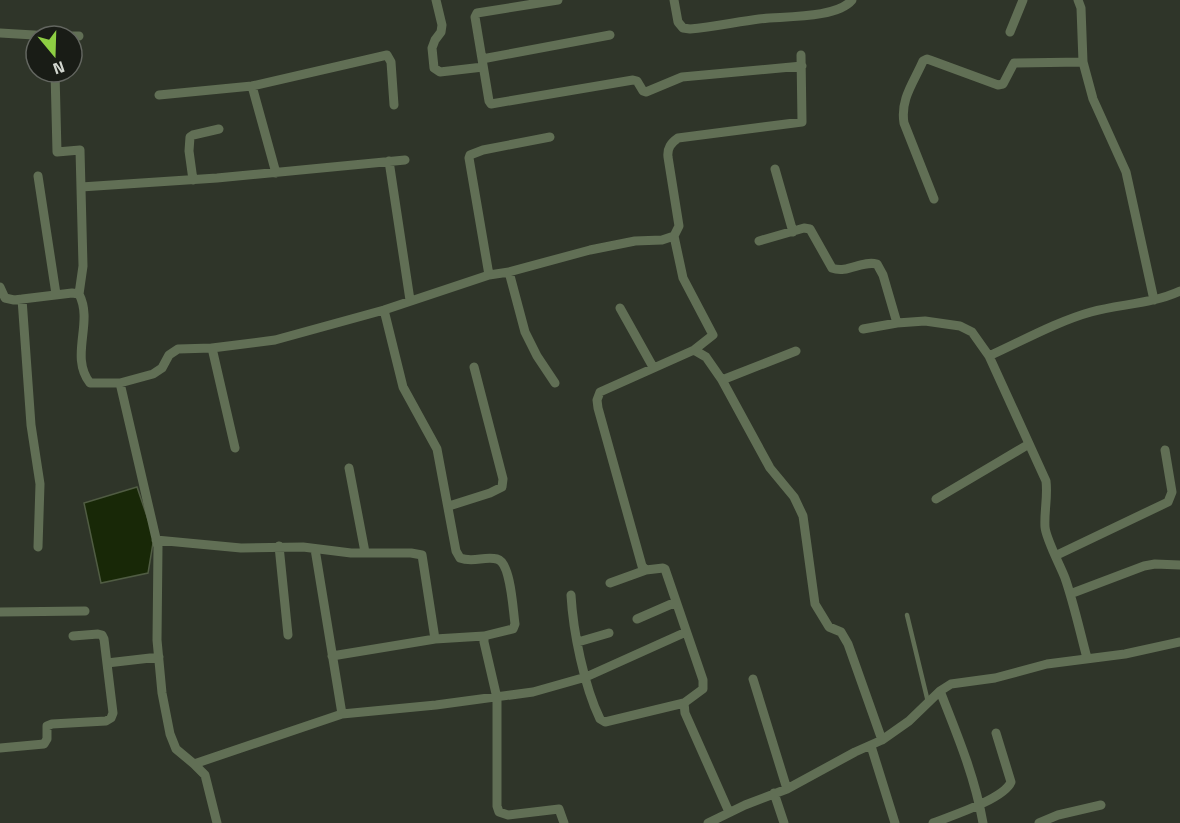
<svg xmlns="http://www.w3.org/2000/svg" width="1180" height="823" viewBox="0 0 1180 823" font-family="'Titillium Web',sans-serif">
<rect width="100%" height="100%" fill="#2f3529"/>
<!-- water -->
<path fill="#182807" stroke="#505c43" stroke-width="1.5" d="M 137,487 L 154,537 L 148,573 L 101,583 L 84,503 Z"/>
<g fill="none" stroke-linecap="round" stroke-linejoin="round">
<!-- lane -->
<path stroke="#616f55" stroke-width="4.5" d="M 907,615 L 928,702"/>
<!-- street -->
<path stroke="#616f55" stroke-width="9" d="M 436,0 L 442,25 L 441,32 L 435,40 L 432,48 L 434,68 L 440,72 L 483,67
M 558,0 L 477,13 L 475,17 L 489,101 L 491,104 L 633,80 L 637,81 L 643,91 L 646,92 L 682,77 L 802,66
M 674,0 L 678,22 L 683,28 L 690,29 C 713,27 736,22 759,19 C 782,16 836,19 852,0
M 1078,0 L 1081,8 L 1083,62 L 1093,99 L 1126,172 L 1154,300
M 1010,32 L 1023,0
M 0,33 L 51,36
M 68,36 L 79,36
M 482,59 L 610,35
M 55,72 L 57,152 L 80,150 L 83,266 L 79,294
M 252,86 L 276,173
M 159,95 L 252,86 L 387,55 L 391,62 L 394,105
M 389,161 L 410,300
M 775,169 L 793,232
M 38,176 L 56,294
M 193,180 L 189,151 L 190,137 L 193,135 L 219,129
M 81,187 L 217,178 L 405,160
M 934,199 L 904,123 C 900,99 914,82 923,61 L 927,59 L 930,60 L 998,85 L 1003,84 L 1014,63 L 1083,62
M 674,236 L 683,278 L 713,335 L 694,350
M 759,241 L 804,228 L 810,229 L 832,268 C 847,274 862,260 877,264 L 883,275 L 897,323
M 509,272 L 525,332 L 537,356 L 555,383
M 489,275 L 469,158 L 470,155 L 483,150 L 550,137
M 0,287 L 5,298 L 14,300 L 72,293 L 79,294 C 94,323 69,356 90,383 L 120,383 L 153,374 L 162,368 L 169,355 L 178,349 L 212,348 L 275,340 L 384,310 L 489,275 L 509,272 L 590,250 L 635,241 L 662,240 L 674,236 L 679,226 L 668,157 C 667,148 671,143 678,138 L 802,122 L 801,55
M 22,299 L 31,425 L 40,484 L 38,547
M 620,308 L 653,367
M 384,310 L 403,387 L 437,449 L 456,551 L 460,558 C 473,563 484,556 497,559 C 511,562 513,611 515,624 L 513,629 L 484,636 L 484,642 L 497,698 L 497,806 L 499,812 L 508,815 L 559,809 L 564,823
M 863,329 L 897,323 L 925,321 L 960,326 L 972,332 L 989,356 L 1046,481 C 1048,497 1044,511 1045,527 C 1046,539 1060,565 1065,578 C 1074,604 1080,632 1087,658
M 212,348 L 235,448
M 989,356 C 1020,342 1058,321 1091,312 C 1120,304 1152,304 1180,291
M 722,380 L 796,351
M 120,383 L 158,547 L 157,640 L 162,693 L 170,734 L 176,749 L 194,764 L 342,714 L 436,705 L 533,692 L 586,677 L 686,632
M 349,468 L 365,552
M 936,499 L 1029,444
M 449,506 L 490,493 L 502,487 L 503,479 L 474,367
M 156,540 L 241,548 L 303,547 L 351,553 L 411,553 L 422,555 L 435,639
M 279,546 L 288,635
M 315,549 L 342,714
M 1057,555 L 1168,502 L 1172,492 L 1165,450
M 610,583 L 646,570
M 1070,594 L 1144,566 L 1155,564 L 1180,565
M 571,595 C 573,631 584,686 600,719 L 605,722 L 684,703
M 0,612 L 85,611
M 637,619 L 676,602
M 578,642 L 609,633
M 332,656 L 435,639 L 484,636
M 107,663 L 159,657
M 753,679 L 787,789
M 940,691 C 957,734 975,777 983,823
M 871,746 L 895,823
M 0,748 L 44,744 L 47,739 L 47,726 L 52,724 L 106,721 L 111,718 L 113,713 L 104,639 L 102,635 L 98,634 L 73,636
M 194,764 L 205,775 L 217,823
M 774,793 L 784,823
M 729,812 L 685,713 L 684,703 L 703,689 L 703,680 L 665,569 L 663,568 L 646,570 L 642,566 L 598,408 L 597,400 L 600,392 L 694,350 L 706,357 L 722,380 L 770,468 L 794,497 L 803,516 L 815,604 L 829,627 L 841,632 L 848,644 L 882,740
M 708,823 L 745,805 L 787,789 L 855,752 L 882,740 L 909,721 L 940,691 L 951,684 L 995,678 L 1047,664 L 1125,654 L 1180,642
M 933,823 C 951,816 1004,799 1011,782 L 996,733
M 1039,823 L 1058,815 L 1101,805"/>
</g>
<!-- north arrow -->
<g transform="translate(54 54) rotate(161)"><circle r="28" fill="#191c16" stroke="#636660" stroke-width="1.5"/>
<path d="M0-4.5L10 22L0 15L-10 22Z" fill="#8ece43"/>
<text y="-9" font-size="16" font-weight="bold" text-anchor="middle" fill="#d2d6cf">N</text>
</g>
</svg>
